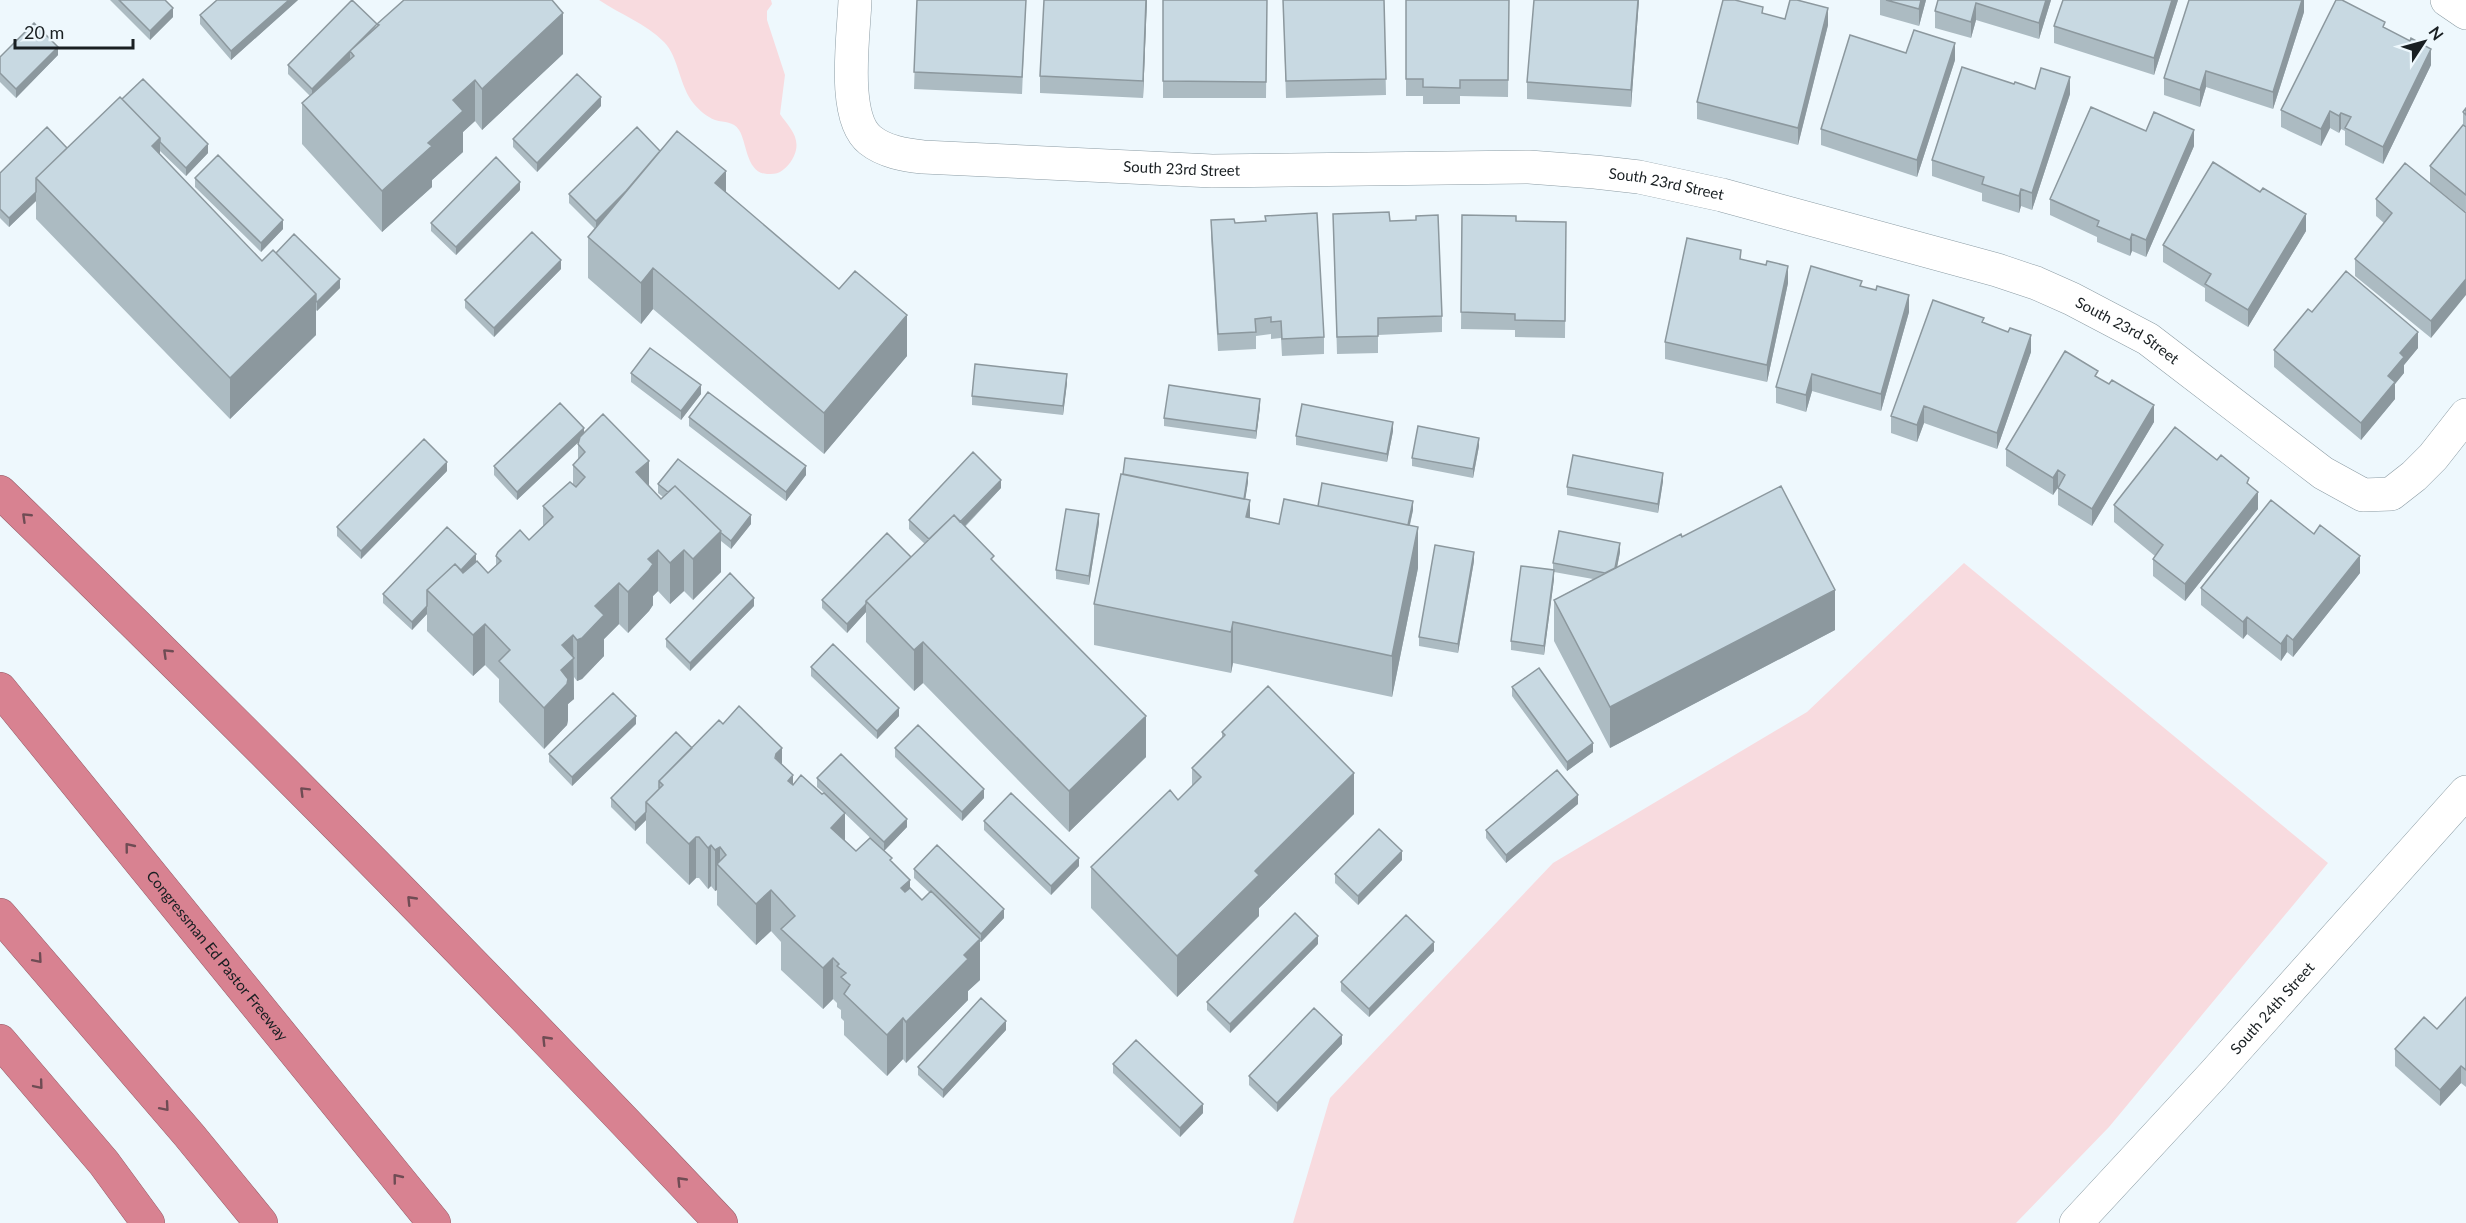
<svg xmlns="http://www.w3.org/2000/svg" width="2466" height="1223" viewBox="0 0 2466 1223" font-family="Lato,sans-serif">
<rect width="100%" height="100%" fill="#eef8fd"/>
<!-- green -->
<path fill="#f8dbdf" d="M 599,0 L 771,0 L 772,4 L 767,11 L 767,20 L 785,75 L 780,114 C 788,126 799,135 796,150 C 794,159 788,167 780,172 C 776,174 772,174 767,174 C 746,173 747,142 739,130 C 733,121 725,123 715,120 C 707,117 699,110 694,104 C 679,86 679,57 664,42 C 645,23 621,15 599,0 Z
M 1964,563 L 2328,863 L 2109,1127 L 2016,1223 L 1293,1223 L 1330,1098 L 1553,863 L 1807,712 Z"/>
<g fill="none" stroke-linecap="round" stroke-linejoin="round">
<!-- minor casing -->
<g stroke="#8c9ca4" stroke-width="34">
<g id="minor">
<path id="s1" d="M 855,0 C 854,34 841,117 870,140 C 885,152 905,155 923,157 L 1212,171 L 1529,167 L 1595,172 L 1639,177 L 1722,195 L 1997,270 L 2036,283 L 2072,299 L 2148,339 L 2323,473 L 2363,495 L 2391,494 L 2414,476 L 2433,457 L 2466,415"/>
<path d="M 2447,0 L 2466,13"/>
<path id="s2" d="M 2076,1223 L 2213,1075 L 2466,792"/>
</g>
</g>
<!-- highway casing -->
<g stroke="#955f6a" stroke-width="34">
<g id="highway">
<path d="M 0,492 C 246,730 486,974 721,1223"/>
<path id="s3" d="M 0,689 L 434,1223"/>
<path d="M 0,915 L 189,1135 L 261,1223"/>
<path d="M 0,1041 L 104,1163 L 148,1223"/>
</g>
</g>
<!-- minor -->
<use href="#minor" stroke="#fff" stroke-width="33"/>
<!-- highway -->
<use href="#highway" stroke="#d88291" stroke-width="33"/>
</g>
<!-- wall -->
<path fill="#acbbc2" d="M 110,0 L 165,0 L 173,17 L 150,40 Z
M 217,0 L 298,0 L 231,60 L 200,24 L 200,15 Z
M 917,0 L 1026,0 L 1022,94 L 914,89 Z
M 1147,0 L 1143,98 L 1040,93 L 1040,76 Z
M 1163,0 L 1267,0 L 1266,98 L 1163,98 Z
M 1283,0 L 1384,0 L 1386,95 L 1286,98 Z
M 1406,0 L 1509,0 L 1508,97 L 1460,96 L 1460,104 L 1423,104 L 1423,96 L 1406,96 Z
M 1639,0 L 1631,107 L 1527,99 L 1527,82 Z
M 1880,0 L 1926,0 L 1919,26 L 1880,15 Z
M 1938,0 L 2051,0 L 2039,39 L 1976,20 L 1971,38 L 1935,28 L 1935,11 Z
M 2178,0 L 2154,75 L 2054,43 L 2054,26 Z
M 2304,0 L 2304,12 L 2273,109 L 2206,87 L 2200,107 L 2164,95 L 2164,78 Z
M 1763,14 L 1785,19 L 1828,25 L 1798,145 L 1697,119 L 1697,102 Z
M 377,24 L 563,54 L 482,130 L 475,121 L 463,132 L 463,152 L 432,180 L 432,187 L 382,232 L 302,144 L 302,103 L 310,96 L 288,74 L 288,65 L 377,26 Z
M 2385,29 L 2431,65 L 2383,164 L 2345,145 L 2345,131 L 2341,129 L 2339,133 L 2330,128 L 2321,146 L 2281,127 L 2281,110 Z
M 58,55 L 16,98 L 0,82 L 0,57 Z
M 1955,60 L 1917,177 L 1821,145 L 1821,129 Z
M 2014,84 L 2035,89 L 2070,94 L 2032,210 L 2021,206 L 2019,213 L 1982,201 L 1982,193 L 1932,176 L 1932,160 Z
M 122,99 L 208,153 L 186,176 L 160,151 L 160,155 L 262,261 L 276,253 L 340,288 L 317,311 L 316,310 L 316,335 L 230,419 L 36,219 L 36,201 L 9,227 L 0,218 L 0,173 L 67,148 Z
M 601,106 L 537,172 L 513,147 L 513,139 Z
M 2466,108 L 2466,212 L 2430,183 L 2430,166 L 2463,126 L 2463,112 Z
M 2146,131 L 2194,146 L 2146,257 L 2132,251 L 2130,256 L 2097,242 L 2097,237 L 2050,215 L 2050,199 Z
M 660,151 L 726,192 L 907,356 L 824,454 L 653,309 L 641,324 L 588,278 L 588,237 L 595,229 L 569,203 L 569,194 Z
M 195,178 L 283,229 L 261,252 L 195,187 Z
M 520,190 L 456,255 L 431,231 L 431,223 Z
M 2376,199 L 2466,213 L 2431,338 L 2355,276 L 2355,259 L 2384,223 L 2376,216 Z
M 1333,214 L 1390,221 L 1442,316 L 1442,332 L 1378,335 L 1378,353 L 1337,354 Z
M 1462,215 L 1516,221 L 1566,222 L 1565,338 L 1515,337 L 1515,330 L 1461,329 Z
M 1211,220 L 1235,223 L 1324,337 L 1324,354 L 1282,356 L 1281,338 L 1271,339 L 1271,334 L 1256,336 L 1256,349 L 1218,351 L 1211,237 Z
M 2306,231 L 2248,327 L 2205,301 L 2205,288 L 2163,262 L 2163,245 Z
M 1741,259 L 1788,283 L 1767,382 L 1665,359 L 1665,342 Z
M 561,269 L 494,337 L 465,308 L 465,300 Z
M 1862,287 L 1909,312 L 1881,411 L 1812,391 L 1806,412 L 1776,403 L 1776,387 Z
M 2312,312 L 2418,348 L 2404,365 L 2404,373 L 2395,384 L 2395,399 L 2361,440 L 2274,367 L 2274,350 Z
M 1984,323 L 2031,352 L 1997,449 L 1924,423 L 1917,442 L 1891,433 L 1891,416 Z
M 631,373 L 701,394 L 681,420 L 631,382 Z
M 2098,378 L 2154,422 L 2092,526 L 2058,505 L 2058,488 L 2053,495 L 2006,466 L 2006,449 Z
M 1067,383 L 1063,415 L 972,405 L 972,396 Z
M 1260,407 L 1256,439 L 1164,426 L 1164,418 Z
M 689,417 L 806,475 L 786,501 L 689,426 Z
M 1393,431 L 1387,462 L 1296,445 L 1296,436 Z
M 584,433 L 649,486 L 661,499 L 663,497 L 658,493 L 658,484 L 751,524 L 731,549 L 721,541 L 721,572 L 693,600 L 684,591 L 670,604 L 658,591 L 653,596 L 653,605 L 649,611 L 628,633 L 619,624 L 604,639 L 604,656 L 582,679 L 577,681 L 574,677 L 574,699 L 568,704 L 568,720 L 567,725 L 544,749 L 499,702 L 499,679 L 485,665 L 473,676 L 427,631 L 427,614 L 412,630 L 383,603 L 383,594 L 476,562 L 488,573 L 496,566 L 496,556 L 529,540 L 543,526 L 543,506 L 573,485 L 573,465 L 578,460 L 578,442 L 517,500 L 494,475 L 494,466 Z
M 1479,446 L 1473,478 L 1412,466 L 1412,458 Z
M 447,471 L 361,559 L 337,536 L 337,527 Z
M 1663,481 L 1658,513 L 1567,495 L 1567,487 Z
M 1248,482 L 1245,499 L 1250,518 L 1279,524 L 1318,506 L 1413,510 L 1410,525 L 1418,568 L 1392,697 L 1233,663 L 1231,673 L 1094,645 L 1094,604 Z
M 2249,485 L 2258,509 L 2185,601 L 2153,576 L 2153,559 L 2155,556 L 2114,522 L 2114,505 Z
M 1001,488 L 965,527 L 994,562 L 1146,757 L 1069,832 L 923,683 L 914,691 L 866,642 L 866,612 L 847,633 L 822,608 L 822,600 L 911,557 L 925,544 L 909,529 L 909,520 Z
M 1099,523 L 1089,585 L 1056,579 L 1056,570 Z
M 1682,537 L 1835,630 L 1610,748 L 1554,641 L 1554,600 L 1593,579 L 1554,572 L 1554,579 L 1544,655 L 1511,650 L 1511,641 L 1553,570 L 1553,563 L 1620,552 L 1617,567 Z
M 1474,561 L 1458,653 L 1419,646 L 1419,637 Z
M 2360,573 L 2293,657 L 2287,652 L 2281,661 L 2247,634 L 2243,639 L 2201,605 L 2201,588 Z
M 754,606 L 690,671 L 666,647 L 666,639 Z
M 811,667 L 899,716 L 877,739 L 811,676 Z
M 1512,687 L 1593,752 L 1567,771 L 1512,696 Z
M 636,724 L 572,786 L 549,762 L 549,754 Z
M 723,724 L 782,765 L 793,784 L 822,794 L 824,793 L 817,787 L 817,778 L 907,827 L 884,851 L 835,804 L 845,841 L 856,851 L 892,862 L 910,888 L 922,900 L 930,893 L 914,878 L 914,869 L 1004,918 L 981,942 L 980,942 L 980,980 L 968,991 L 968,1000 L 906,1063 L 903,1059 L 887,1076 L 844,1035 L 844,1021 L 841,1018 L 841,1010 L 837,1007 L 837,1003 L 833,999 L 823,1009 L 781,970 L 781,942 L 771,931 L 756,945 L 717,905 L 717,890 L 715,891 L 711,886 L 708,889 L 699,878 L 696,878 L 689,885 L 646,843 L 646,820 L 635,831 L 611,807 L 611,798 L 692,748 Z
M 1222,732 L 1354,814 L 1259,908 L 1259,916 L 1177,997 L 1091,908 L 1091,867 L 1178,800 L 1192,786 L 1192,768 L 1222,738 Z
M 895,748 L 984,798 L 962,821 L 895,757 Z
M 1578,804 L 1506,863 L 1486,838 L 1486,830 Z
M 984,821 L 1079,866 L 1051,895 L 984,830 Z
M 1402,860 L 1358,905 L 1335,883 L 1335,874 Z
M 1318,944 L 1230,1033 L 1207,1010 L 1207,1002 Z
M 1434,951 L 1369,1017 L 1341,991 L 1341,982 Z
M 2466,997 L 2466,1087 L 2461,1083 L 2440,1106 L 2395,1066 L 2395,1049 L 2437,1029 Z
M 1006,1030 L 943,1098 L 918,1075 L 918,1067 Z
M 1342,1044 L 1277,1112 L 1249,1085 L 1249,1076 Z
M 1113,1064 L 1203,1113 L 1180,1137 L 1113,1073 Z"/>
<!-- shaded-wall -->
<path fill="#8c989e" d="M 289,0 L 298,0 L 231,60 L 231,51 Z
M 1146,0 L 1147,0 L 1143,98 L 1143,81 Z
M 1638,0 L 1639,0 L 1631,107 L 1631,90 Z
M 1921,0 L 1926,0 L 1919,26 L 1919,9 Z
M 2046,0 L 2051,0 L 2039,39 L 2039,23 Z
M 2172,0 L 2178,0 L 2154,75 L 2154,58 Z
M 2302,0 L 2304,0 L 2304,12 L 2273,109 L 2273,92 Z
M 1976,3 L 1976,20 L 1971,38 L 1971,22 Z
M 173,8 L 173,17 L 150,40 L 150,31 Z
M 1828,8 L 1828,25 L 1798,145 L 1798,128 Z
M 563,13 L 563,54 L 482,130 L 482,89 Z
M 1955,43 L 1955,60 L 1917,177 L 1917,160 Z
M 58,47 L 58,55 L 16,98 L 16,89 Z
M 2431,49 L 2431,65 L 2383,164 L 2383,147 Z
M 350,51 L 350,60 L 312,98 L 312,89 Z
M 2206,71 L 2206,87 L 2200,107 L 2200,90 Z
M 2070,77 L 2070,94 L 2032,210 L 2032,193 Z
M 475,80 L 475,121 L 463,132 L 463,152 L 432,180 L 432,187 L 382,232 L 382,191 L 428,143 L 453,100 Z
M 601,97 L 601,106 L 537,172 L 537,163 Z
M 2330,111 L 2330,128 L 2321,146 L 2321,129 Z
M 2341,113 L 2341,129 L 2339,133 L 2339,116 Z
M 2194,130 L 2194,146 L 2146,257 L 2146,240 Z
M 160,138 L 160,179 L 152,146 Z
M 208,144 L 208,153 L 186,176 L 186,168 Z
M 664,154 L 596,230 L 596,221 Z
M 726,171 L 726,212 L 715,183 Z
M 520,182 L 520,190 L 456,255 L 456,247 Z
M 2021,189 L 2021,206 L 2019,213 L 2019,196 Z
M 36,192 L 36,201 L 9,227 L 9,218 Z
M 2306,214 L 2306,231 L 2248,327 L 2248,310 Z
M 283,220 L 283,229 L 261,252 L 261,243 Z
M 2132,234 L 2132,251 L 2130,256 L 2130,240 Z
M 561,260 L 561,269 L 494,337 L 494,328 Z
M 1788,266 L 1788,283 L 1767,382 L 1767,365 Z
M 653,268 L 653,309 L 641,324 L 641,283 Z
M 340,279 L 340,288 L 317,311 L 317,302 Z
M 2466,279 L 2466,295 L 2431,338 L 2431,321 Z
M 316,294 L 316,335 L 230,419 L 230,378 Z
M 1909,295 L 1909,312 L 1881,411 L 1881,394 Z
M 907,315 L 907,356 L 824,454 L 824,413 Z
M 2418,332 L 2418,348 L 2404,365 L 2404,373 L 2395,384 L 2395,399 L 2361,440 L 2361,423 L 2388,376 L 2400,353 Z
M 2031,335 L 2031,352 L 1997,449 L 1997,433 Z
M 1067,374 L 1067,383 L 1063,415 L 1063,406 Z
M 1812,374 L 1812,391 L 1806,412 L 1806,395 Z
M 701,385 L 701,394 L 681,420 L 681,411 Z
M 1260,399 L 1260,407 L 1256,439 L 1256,431 Z
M 2154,405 L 2154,422 L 2092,526 L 2092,509 Z
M 1924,406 L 1924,423 L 1917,442 L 1917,425 Z
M 1393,422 L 1393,431 L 1387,462 L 1387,454 Z
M 584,428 L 584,437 L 517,500 L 517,492 Z
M 1479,438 L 1479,446 L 1473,478 L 1473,469 Z
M 649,461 L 649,502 L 636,472 Z
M 447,462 L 447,471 L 361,559 L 361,551 Z
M 806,466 L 806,475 L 786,501 L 786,492 Z
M 2058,470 L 2058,487 L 2053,495 L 2053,478 Z
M 1248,473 L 1248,482 L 1243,514 L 1243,505 Z
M 1663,473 L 1663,481 L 1658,513 L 1658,504 Z
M 1001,480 L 1001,488 L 937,555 L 937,547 Z
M 2258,492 L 2258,509 L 2185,601 L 2185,584 Z
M 1250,500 L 1250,541 L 1246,517 Z
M 1413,501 L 1413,510 L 1406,541 L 1406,533 Z
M 1099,514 L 1099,523 L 1089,585 L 1089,576 Z
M 751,515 L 751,524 L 731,549 L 731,541 Z
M 1418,527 L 1418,568 L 1392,697 L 1392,656 Z
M 721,531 L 721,572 L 693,600 L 693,559 Z
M 1620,543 L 1620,552 L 1614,583 L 1614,575 Z
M 658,550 L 658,591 L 653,596 L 653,605 L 649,611 L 628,633 L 628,592 L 648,559 Z
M 684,550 L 684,591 L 670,604 L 670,563 Z
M 1474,552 L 1474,561 L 1458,653 L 1458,644 Z
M 476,554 L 476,563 L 435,598 Z
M 2360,556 L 2360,573 L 2293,657 L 2293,640 Z
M 1554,570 L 1554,579 L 1544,655 L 1544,646 Z
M 619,583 L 619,624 L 604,639 L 604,656 L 582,679 L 577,681 L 577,640 L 595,606 Z
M 1835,590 L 1835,630 L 1610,748 L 1610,707 Z
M 754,598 L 754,606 L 690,671 L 690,663 Z
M 866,604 L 866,612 L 847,633 L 847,624 Z
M 427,606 L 427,614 L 412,630 L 412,622 Z
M 2247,617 L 2247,634 L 2243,639 L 2243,622 Z
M 1233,622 L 1233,663 L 1231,673 L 1231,632 Z
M 485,624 L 485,665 L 473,676 L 473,635 Z
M 573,635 L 574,699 L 568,704 L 568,720 L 567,725 L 544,749 L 544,708 L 562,645 Z
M 2287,635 L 2287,652 L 2281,661 L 2281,644 Z
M 923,642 L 923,683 L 914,691 L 914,650 Z
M 899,708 L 899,716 L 877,739 L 877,731 Z
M 636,716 L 636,724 L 572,786 L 572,777 Z
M 1146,716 L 1146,757 L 1069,832 L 1069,791 Z
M 1593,743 L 1593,752 L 1567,771 L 1567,762 Z
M 782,748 L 782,789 L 776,795 L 776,754 Z
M 1354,773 L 1354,814 L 1259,908 L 1259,916 L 1177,997 L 1177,956 L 1255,871 Z
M 793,775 L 793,816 L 788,781 Z
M 984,789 L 984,798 L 962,821 L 962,812 Z
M 1578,795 L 1578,804 L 1506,863 L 1506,855 Z
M 646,812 L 646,820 L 635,831 L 635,823 Z
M 845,813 L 845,854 L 831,828 Z
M 907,819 L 907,827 L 884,851 L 884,842 Z
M 696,837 L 696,878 L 689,885 L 689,844 Z
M 711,845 L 711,886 L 708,889 L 708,848 Z
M 720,847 L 720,867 L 717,864 L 717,890 L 715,891 L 715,850 Z
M 1402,851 L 1402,860 L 1358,905 L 1358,896 Z
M 1079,858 L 1079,866 L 1051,895 L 1051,886 Z
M 910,880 L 910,921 L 901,888 Z
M 771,890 L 771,931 L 756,945 L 756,904 Z
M 1004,909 L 1004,918 L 981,942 L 981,934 Z
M 1318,936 L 1318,944 L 1230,1033 L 1230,1024 Z
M 980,939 L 980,980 L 968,991 L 968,1000 L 906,1063 L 906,1022 L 964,955 Z
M 1434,942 L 1434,951 L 1369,1017 L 1369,1009 Z
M 833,958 L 833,999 L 823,1009 L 823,968 Z
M 903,1018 L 903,1059 L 887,1076 L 887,1035 Z
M 1006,1021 L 1006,1030 L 943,1098 L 943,1090 Z
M 1342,1035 L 1342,1044 L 1277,1112 L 1277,1103 Z
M 2461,1066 L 2461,1083 L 2440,1106 L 2440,1090 Z
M 1203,1104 L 1203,1113 L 1180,1137 L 1180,1128 Z"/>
<!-- building -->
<path fill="#c8d9e2" stroke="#8c989e" stroke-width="1.5" d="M 119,0 L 165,0 L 173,8 L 150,31 Z
M 217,0 L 289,0 L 231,51 L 200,15 Z
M 352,0 L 377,24 L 312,89 L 288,65 Z
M 404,0 L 552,0 L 563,13 L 482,89 L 475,80 L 453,100 L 463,111 L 428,143 L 432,146 L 382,191 L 302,103 L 354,56 L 350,51 L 379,25 L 377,24 Z
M 917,0 L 1026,0 L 1022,77 L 914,72 Z
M 1044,0 L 1146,0 L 1143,81 L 1040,76 Z
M 1163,0 L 1267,0 L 1266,82 L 1163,81 Z
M 1283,0 L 1384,0 L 1386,79 L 1286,81 Z
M 1406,0 L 1509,0 L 1508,80 L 1460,80 L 1460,88 L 1423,87 L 1423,79 L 1406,79 Z
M 1534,0 L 1638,0 L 1631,90 L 1527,82 Z
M 1723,0 L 1735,0 L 1763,7 L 1762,13 L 1785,19 L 1790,0 L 1797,0 L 1828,8 L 1798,128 L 1697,102 Z
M 1886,0 L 1921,0 L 1919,9 Z
M 1938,0 L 2046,0 L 2039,23 L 1976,3 L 1971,22 L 1935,11 Z
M 2063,0 L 2172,0 L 2154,58 L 2054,26 Z
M 2189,0 L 2302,0 L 2273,92 L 2206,71 L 2200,90 L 2164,78 Z
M 2336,0 L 2342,0 L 2385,22 L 2383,27 L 2410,41 L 2411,38 L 2431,49 L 2383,147 L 2345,128 L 2351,117 L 2341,113 L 2339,116 L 2330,111 L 2321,129 L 2281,110 Z
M 34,23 L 58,47 L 16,89 L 0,73 L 0,57 Z
M 1914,30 L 1955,43 L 1917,160 L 1821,129 L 1850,35 L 1906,53 Z
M 1962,67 L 2014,84 L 2015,82 L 2035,89 L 2041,68 L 2070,77 L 2032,193 L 2021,189 L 2019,196 L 1982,184 L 1984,177 L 1932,160 Z
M 577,74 L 601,97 L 537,163 L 513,139 Z
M 143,79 L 208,144 L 186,168 L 160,142 L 160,138 L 122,99 Z
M 120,97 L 160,138 L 152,146 L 262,261 L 273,250 L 316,294 L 230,378 L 36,178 Z
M 2091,107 L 2146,131 L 2154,112 L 2194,130 L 2146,240 L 2132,234 L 2130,240 L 2097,226 L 2099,221 L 2050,199 Z
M 2466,108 L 2466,115 L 2463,112 Z
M 2463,125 L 2466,127 L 2466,195 L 2430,166 Z
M 47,127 L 67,148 L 36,178 L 36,192 L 9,218 L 0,209 L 0,173 Z
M 637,127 L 660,151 L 626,191 L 596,221 L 569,194 Z
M 677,131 L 726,171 L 715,183 L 839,289 L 855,271 L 907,315 L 824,413 L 653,268 L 641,283 L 588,237 Z
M 218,155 L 283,220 L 261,243 L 195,178 Z
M 496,157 L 520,182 L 456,247 L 431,223 Z
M 2213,162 L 2260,192 L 2263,188 L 2306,214 L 2248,310 L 2205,284 L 2211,274 L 2163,245 Z
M 2405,163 L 2466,213 L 2466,279 L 2431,321 L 2355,259 L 2392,213 L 2376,199 Z
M 1389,212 L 1390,221 L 1416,220 L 1416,216 L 1438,215 L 1442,316 L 1378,318 L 1378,336 L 1337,337 L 1333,214 Z
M 1317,213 L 1324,337 L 1282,339 L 1281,321 L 1271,322 L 1271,317 L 1255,319 L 1256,332 L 1218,334 L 1211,220 L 1234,219 L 1235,223 L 1266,221 L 1265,216 Z
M 1462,215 L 1516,216 L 1516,221 L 1566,222 L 1565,321 L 1515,320 L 1515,314 L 1461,312 Z
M 532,232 L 561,260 L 494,328 L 465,300 Z
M 294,234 L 340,279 L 317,302 L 316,301 L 316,294 L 276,253 Z
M 1687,238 L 1741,250 L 1740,259 L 1766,265 L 1767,261 L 1788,266 L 1767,365 L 1665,342 Z
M 1811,266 L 1862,281 L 1860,286 L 1876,290 L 1877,286 L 1909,295 L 1881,394 L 1812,374 L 1806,395 L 1776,387 Z
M 2346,271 L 2418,332 L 2400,353 L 2404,357 L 2388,376 L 2395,382 L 2361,423 L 2274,350 L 2308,309 L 2312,312 Z
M 1933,300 L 1984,318 L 1982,322 L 2008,332 L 2010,328 L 2031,335 L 1997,433 L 1924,406 L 1917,425 L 1891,416 Z
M 650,348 L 701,385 L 681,411 L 631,373 Z
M 2065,351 L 2098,371 L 2095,376 L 2109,384 L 2112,380 L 2154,405 L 2092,509 L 2058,488 L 2065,475 L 2058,470 L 2053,478 L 2006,449 Z
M 975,364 L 1067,374 L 1063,406 L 972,396 Z
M 1169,385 L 1260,399 L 1256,431 L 1164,418 Z
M 708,392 L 806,466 L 786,492 L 689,417 Z
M 560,403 L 584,428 L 517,492 L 494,466 Z
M 1302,404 L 1393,422 L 1387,454 L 1296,436 Z
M 603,414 L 649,461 L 636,472 L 661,499 L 675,486 L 721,531 L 693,559 L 684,550 L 670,563 L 658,550 L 648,559 L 653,564 L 649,570 L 628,592 L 619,583 L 595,606 L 604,615 L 582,638 L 577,640 L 573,635 L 562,645 L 574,658 L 561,670 L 568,679 L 567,684 L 544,708 L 499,661 L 510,650 L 485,624 L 473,635 L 427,590 L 455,564 L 463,573 L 477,561 L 488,573 L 501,561 L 496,556 L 498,552 L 520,530 L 529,540 L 553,517 L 543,506 L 570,482 L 576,487 L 585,477 L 573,465 L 585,452 L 578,444 L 580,437 Z
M 1418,426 L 1479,438 L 1473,469 L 1412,458 Z
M 2175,427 L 2217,460 L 2221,455 L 2249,478 L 2247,483 L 2258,492 L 2185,584 L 2153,559 L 2163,545 L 2114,505 Z
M 424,439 L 447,462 L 361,551 L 337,527 Z
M 973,452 L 1001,480 L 960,522 L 954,515 L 929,539 L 909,520 Z
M 1573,455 L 1663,473 L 1658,504 L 1567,487 Z
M 1125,458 L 1248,473 L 1244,499 L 1123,474 Z
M 678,459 L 751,515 L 731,541 L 720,532 L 721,531 L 675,486 L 668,492 L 658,484 Z
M 1121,474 L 1250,500 L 1246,517 L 1279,524 L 1284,499 L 1418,527 L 1392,656 L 1233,622 L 1231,632 L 1094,604 Z
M 1322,483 L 1413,501 L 1408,525 L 1318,506 Z
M 1781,486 L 1835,590 L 1610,707 L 1554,600 L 1681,534 L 1682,537 Z
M 2271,500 L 2314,534 L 2320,525 L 2360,556 L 2293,640 L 2287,635 L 2281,644 L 2247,617 L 2243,622 L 2201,588 Z
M 1066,509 L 1099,514 L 1089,576 L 1056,570 Z
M 954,515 L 994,556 L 991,559 L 1146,716 L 1069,791 L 923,642 L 914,650 L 866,601 Z
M 447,527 L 476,554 L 461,570 L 455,564 L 427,590 L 427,606 L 412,622 L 383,594 Z
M 1559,531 L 1620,543 L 1615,568 L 1605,573 L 1553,563 Z
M 887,533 L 911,557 L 866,601 L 866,604 L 847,624 L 822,600 Z
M 1435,545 L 1474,552 L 1458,644 L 1419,637 Z
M 1521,566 L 1554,570 L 1544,646 L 1511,641 Z
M 730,573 L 754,598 L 690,663 L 666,639 Z
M 833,644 L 899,708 L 877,731 L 811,667 Z
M 1539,668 L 1593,743 L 1567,762 L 1512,687 Z
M 1268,686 L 1354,773 L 1255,871 L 1259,875 L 1177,956 L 1091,867 L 1170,790 L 1178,800 L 1201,777 L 1192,768 L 1225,735 L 1222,732 Z
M 613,693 L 636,716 L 572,777 L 549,754 Z
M 739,706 L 782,748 L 776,754 L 775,758 L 793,775 L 788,781 L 793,785 L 801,775 L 822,794 L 824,793 L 845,813 L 831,828 L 856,851 L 870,838 L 892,858 L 890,860 L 910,880 L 901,888 L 905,892 L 910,888 L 922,900 L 931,891 L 980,939 L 964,955 L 968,959 L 906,1022 L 903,1018 L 887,1035 L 844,994 L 850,985 L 841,977 L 846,973 L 837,966 L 839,964 L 833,958 L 823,968 L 781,929 L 795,916 L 771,890 L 756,904 L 717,864 L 726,855 L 720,847 L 715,850 L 711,845 L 708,848 L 699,837 L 696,837 L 689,844 L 646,802 L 663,785 L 659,781 L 719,720 L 723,724 Z
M 918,725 L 984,789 L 962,812 L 895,748 Z
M 676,732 L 692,748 L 659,781 L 659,789 L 646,802 L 646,812 L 635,823 L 611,798 Z
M 841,754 L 907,819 L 884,842 L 817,778 Z
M 1557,770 L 1578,795 L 1506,855 L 1486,830 Z
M 1011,793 L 1079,858 L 1051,886 L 984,821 Z
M 1379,829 L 1402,851 L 1358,896 L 1335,874 Z
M 937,845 L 1004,909 L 981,934 L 914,869 Z
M 1295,913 L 1318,936 L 1230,1024 L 1207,1002 Z
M 1406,915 L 1434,942 L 1369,1009 L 1341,982 Z
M 2466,997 L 2466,1070 L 2461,1066 L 2440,1090 L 2395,1049 L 2424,1017 L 2437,1029 Z
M 981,998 L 1006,1021 L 943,1090 L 918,1067 Z
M 1314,1008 L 1342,1035 L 1277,1103 L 1249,1076 Z
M 1136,1040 L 1203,1104 L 1180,1128 L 1113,1064 Z"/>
<!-- one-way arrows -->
<defs><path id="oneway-chevron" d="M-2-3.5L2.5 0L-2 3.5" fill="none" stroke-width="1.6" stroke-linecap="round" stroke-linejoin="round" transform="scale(1.5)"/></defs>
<g stroke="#6f4c54">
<use href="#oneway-chevron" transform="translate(26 517) rotate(-136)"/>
<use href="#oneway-chevron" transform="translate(167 653) rotate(-136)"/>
<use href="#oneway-chevron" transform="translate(304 791) rotate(-135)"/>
<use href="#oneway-chevron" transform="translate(129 847) rotate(-129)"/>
<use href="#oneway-chevron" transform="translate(411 900) rotate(-134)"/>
<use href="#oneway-chevron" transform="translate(38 959) rotate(49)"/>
<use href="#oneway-chevron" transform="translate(546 1040) rotate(-134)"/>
<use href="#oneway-chevron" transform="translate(39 1085) rotate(50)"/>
<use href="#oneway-chevron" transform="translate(165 1107) rotate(49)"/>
<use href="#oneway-chevron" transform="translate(397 1178) rotate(-129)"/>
<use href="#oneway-chevron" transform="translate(681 1181) rotate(-134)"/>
</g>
<g text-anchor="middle" stroke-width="4.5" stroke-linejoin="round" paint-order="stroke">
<!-- street labels -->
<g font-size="15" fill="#191f22" stroke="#eef8fd">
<text dy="5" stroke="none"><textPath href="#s1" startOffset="460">South 23rd Street</textPath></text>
<text dy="5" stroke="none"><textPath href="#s1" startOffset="946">South 23rd Street</textPath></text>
<text dy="5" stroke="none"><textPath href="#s1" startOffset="1432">South 23rd Street</textPath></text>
<text dy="5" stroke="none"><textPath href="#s3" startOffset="344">Congressman Ed Pastor Freeway</textPath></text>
<text dy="5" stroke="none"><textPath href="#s2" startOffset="291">South 24th Street</textPath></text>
</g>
</g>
<!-- north arrow -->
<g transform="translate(2424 42) rotate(54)" stroke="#eef8fd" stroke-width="4.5" paint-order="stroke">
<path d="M0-4.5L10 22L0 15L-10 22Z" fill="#191f22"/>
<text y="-9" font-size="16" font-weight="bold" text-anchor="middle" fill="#191f22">N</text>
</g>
<!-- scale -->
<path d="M15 39v9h118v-9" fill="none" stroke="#191f22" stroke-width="3"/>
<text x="24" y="39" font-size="18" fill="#191f22" stroke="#eef8fd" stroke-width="4.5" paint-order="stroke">20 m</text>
</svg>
